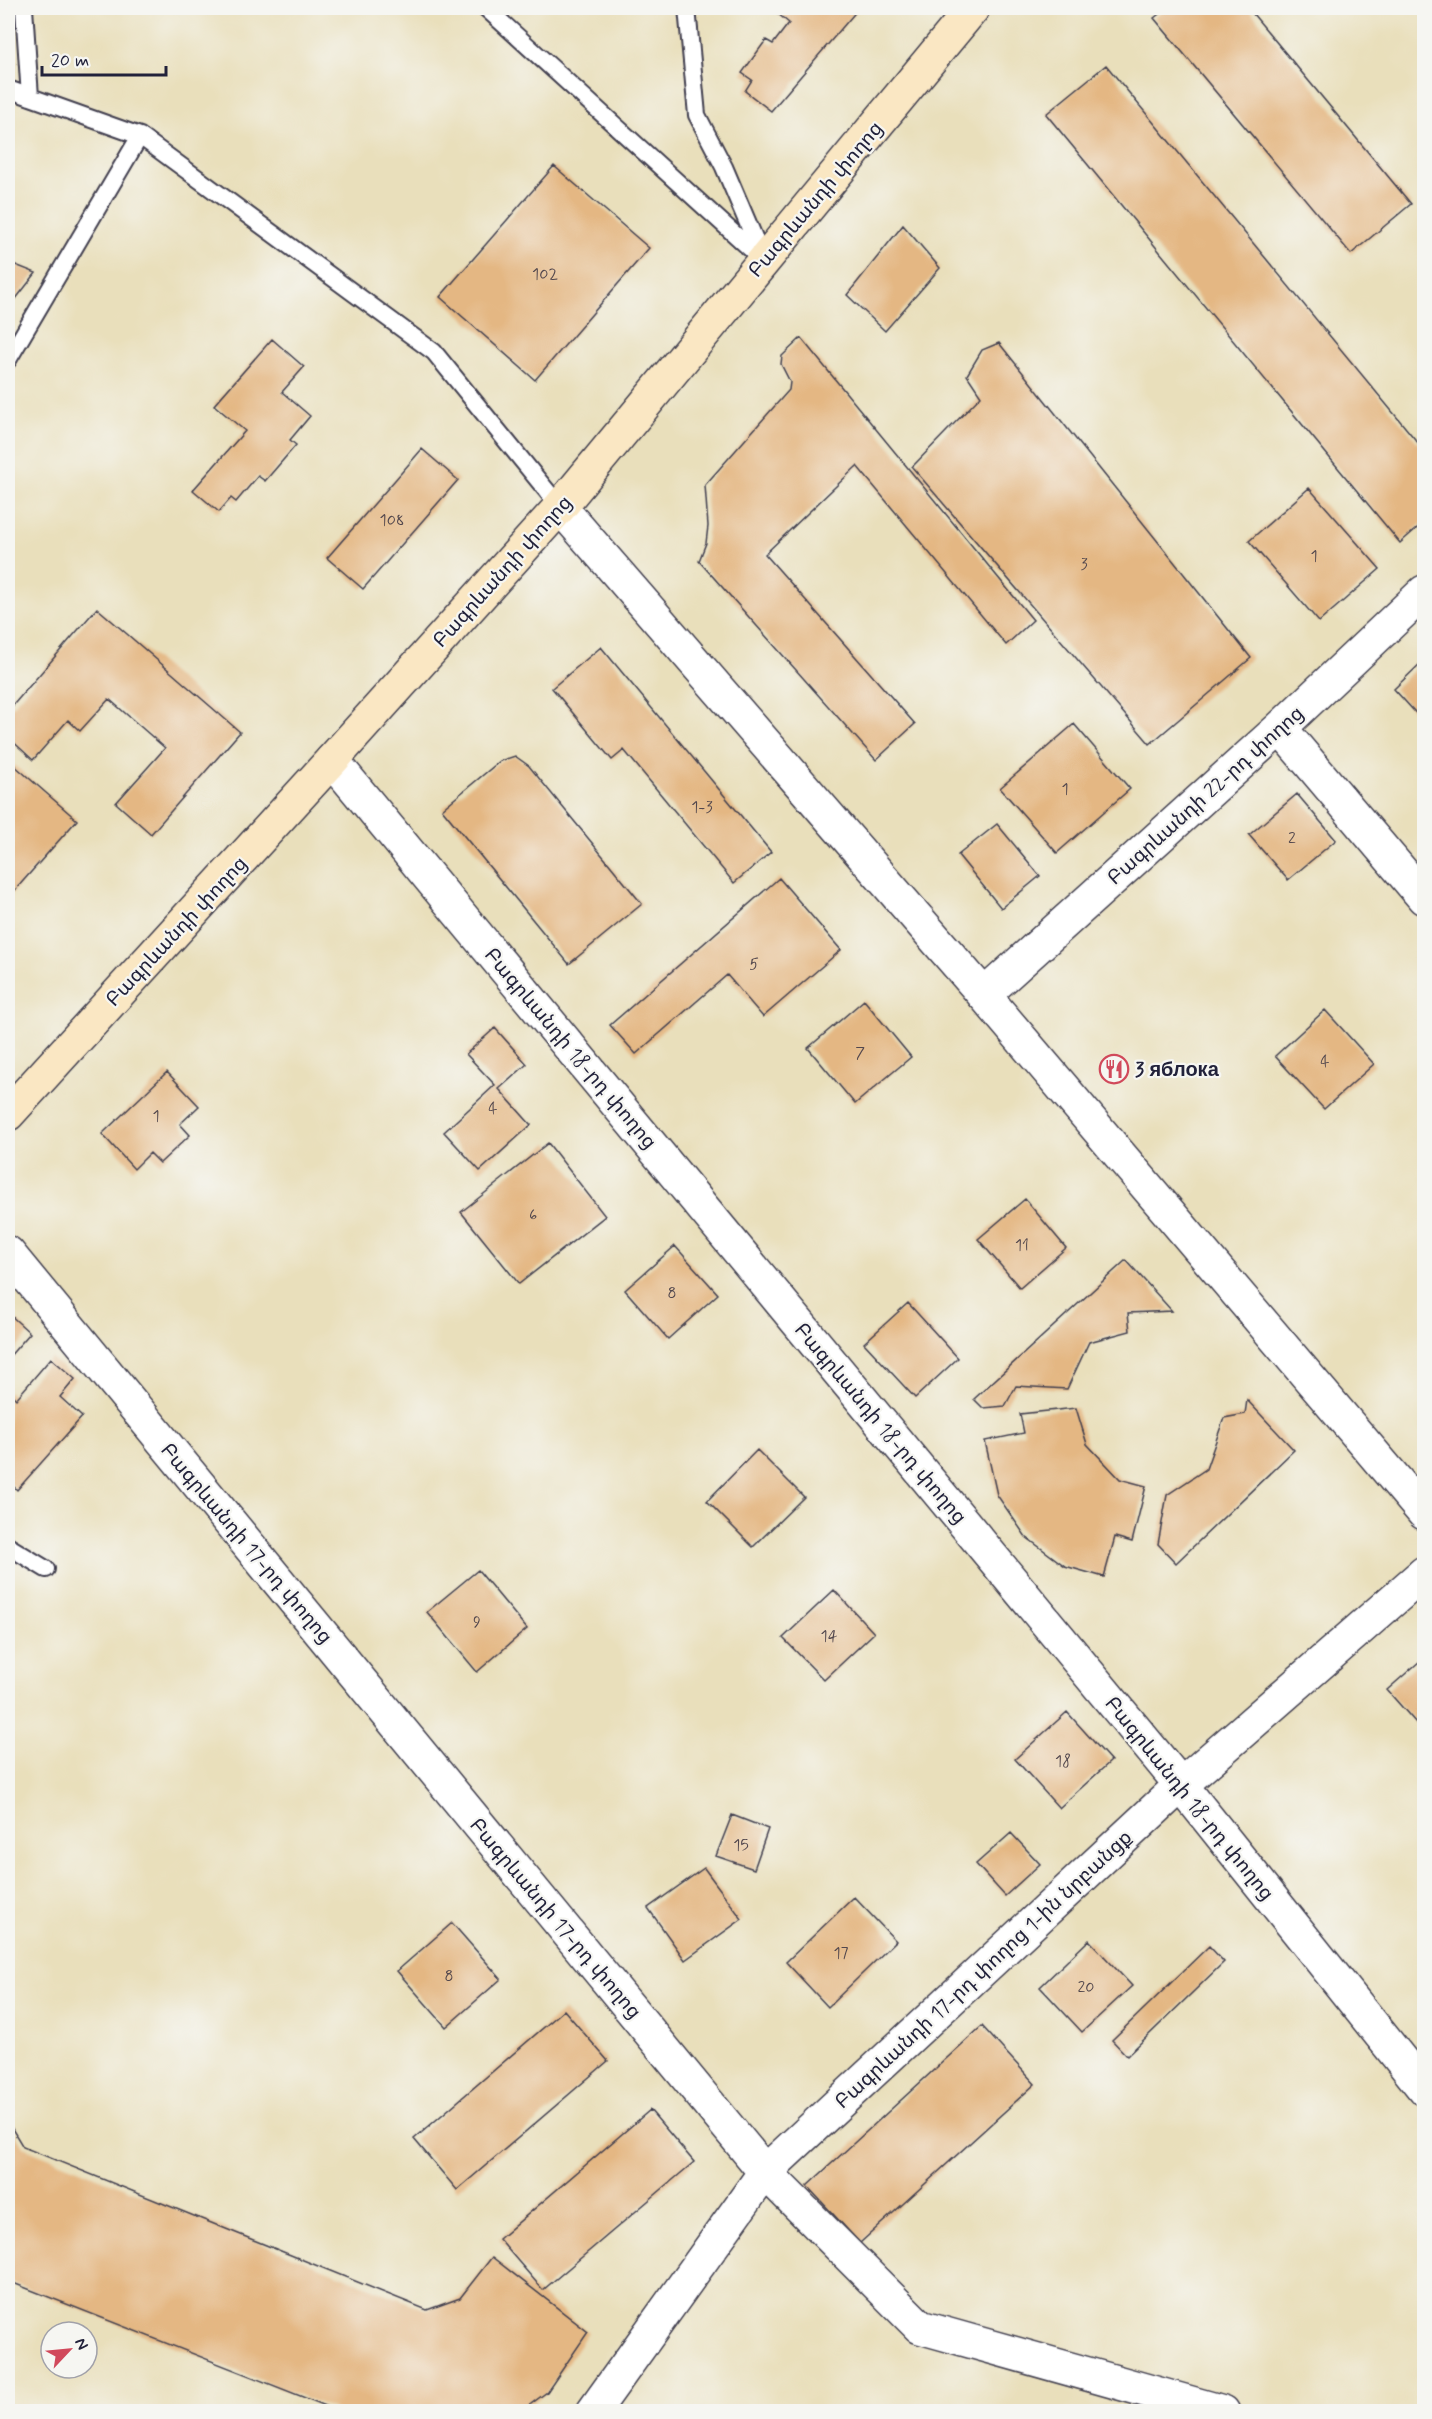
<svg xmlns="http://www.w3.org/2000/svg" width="1432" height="2419" viewBox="0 0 1432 2419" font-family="Mynerve,'Noto Sans Armenian',sans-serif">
<rect width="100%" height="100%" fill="#f6f6f2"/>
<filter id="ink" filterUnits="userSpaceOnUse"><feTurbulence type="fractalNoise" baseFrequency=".0167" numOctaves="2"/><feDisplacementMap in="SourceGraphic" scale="12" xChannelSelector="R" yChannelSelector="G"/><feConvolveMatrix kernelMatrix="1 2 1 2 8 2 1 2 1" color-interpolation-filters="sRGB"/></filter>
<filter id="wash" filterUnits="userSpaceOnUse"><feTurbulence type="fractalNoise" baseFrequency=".008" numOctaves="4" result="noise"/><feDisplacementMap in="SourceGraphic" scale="24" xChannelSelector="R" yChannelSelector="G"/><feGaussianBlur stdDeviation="1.35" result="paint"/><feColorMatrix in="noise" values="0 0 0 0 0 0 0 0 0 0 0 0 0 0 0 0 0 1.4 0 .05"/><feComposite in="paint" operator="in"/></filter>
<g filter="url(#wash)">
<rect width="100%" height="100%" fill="#e9dfbb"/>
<g id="blocks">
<!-- building -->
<path fill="#e4b783" d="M 771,8 L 859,8 L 771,111 L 745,91 L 752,80 L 742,73 L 766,40 L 773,44 L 789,23 Z
M 1167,8 L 1248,8 L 1411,204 L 1351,254 L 1154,18 Z
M 1106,65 L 1424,450 L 1424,522 L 1400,543 L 1046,114 Z
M 554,166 L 649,248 L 535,380 L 440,297 Z
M 903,225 L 940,268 L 885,331 L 847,295 Z
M 8,262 L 36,273 L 15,300 L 8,299 Z
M 801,338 L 1033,620 L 1006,645 L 857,466 L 765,554 L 915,724 L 876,760 L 699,561 L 706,543 L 708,526 L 705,485 L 789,390 L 790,382 L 781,364 L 782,356 Z
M 272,339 L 304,367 L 282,392 L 310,416 L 290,440 L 296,445 L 265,481 L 258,476 L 236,502 L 231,498 L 219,512 L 193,490 L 245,431 L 214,405 Z
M 999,343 L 1251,658 L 1150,744 L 912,467 L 981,396 L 967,375 L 982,350 Z
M 422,449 L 458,480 L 363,589 L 327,558 Z
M 1309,488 L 1380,569 L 1319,622 L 1249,541 Z
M 97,608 L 240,732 L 151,834 L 116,803 L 165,748 L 109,699 L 80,731 L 68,720 L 33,760 L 8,737 L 8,711 Z
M 601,647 L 771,852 L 734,883 L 624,750 L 612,760 L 552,688 Z
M 1424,660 L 1424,722 L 1394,689 Z
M 1074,724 L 1130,789 L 1057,853 L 1000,788 Z
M 515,756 L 529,766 L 642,904 L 569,964 L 442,809 L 500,761 Z
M 14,765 L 77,820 L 8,898 L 8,772 Z
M 1297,794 L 1336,840 L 1288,880 L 1249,835 Z
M 997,824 L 1040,876 L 1001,908 L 958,855 Z
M 779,878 L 841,950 L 763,1017 L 727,975 L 636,1054 L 610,1025 Z
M 864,1000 L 911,1057 L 855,1104 L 808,1048 Z
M 1325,1010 L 1374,1064 L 1324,1109 L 1275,1056 Z
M 495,1028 L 527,1064 L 499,1089 L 531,1125 L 480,1171 L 444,1132 L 495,1085 L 466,1054 Z
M 167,1072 L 199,1106 L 180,1124 L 190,1135 L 160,1163 L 150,1153 L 134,1169 L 102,1134 Z
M 548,1143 L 605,1216 L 519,1284 L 461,1212 Z
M 1025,1199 L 1066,1248 L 1020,1288 L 978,1239 Z
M 675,1246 L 718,1294 L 668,1339 L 625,1290 Z
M 1126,1260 L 1172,1311 L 1128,1313 L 1130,1331 L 1089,1342 L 1067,1389 L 1016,1386 L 1005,1406 L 983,1408 L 974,1399 Z
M 908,1303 L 958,1358 L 915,1398 L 864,1343 Z
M 8,1313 L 30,1333 L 8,1358 Z
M 51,1358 L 75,1379 L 60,1397 L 82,1417 L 17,1490 L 8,1481 L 8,1391 L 16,1399 Z
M 1247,1400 L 1294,1450 L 1176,1563 L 1158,1544 L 1167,1495 L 1206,1469 L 1224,1418 L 1245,1414 Z
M 1076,1408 L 1087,1444 L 1120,1479 L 1146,1486 L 1132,1542 L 1115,1537 L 1104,1577 L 1065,1566 L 1026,1537 L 997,1495 L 985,1441 L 1024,1433 L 1020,1414 Z
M 757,1450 L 804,1497 L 753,1547 L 707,1501 Z
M 478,1570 L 527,1629 L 477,1672 L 427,1612 Z
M 834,1590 L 874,1633 L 824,1680 L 783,1638 Z
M 1420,1661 L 1424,1666 L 1424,1732 L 1387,1690 Z
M 1067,1712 L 1111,1761 L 1059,1808 L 1015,1759 Z
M 732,1815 L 768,1829 L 754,1869 L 716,1856 Z
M 1011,1833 L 1040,1864 L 1005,1896 L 976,1864 Z
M 704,1868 L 742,1919 L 685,1960 L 648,1908 Z
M 854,1897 L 896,1941 L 828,2007 L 786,1962 Z
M 452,1923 L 501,1979 L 446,2027 L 397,1971 Z
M 1089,1940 L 1132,1986 L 1082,2032 L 1040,1987 Z
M 1209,1946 L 1224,1962 L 1127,2056 L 1112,2040 Z
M 564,2010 L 608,2061 L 457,2190 L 414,2139 Z
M 982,2026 L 1035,2084 L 860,2243 L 807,2186 Z
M 650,2110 L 694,2162 L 543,2290 L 499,2239 Z
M 8,2122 L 23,2147 L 427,2310 L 460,2298 L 492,2257 L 588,2332 L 547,2392 L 520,2412 L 341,2412 L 8,2281 Z"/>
</g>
</g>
<g filter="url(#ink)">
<use href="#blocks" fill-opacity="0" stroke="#403e4e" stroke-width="1.5"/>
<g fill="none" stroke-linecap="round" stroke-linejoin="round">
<!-- service casing -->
<g stroke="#403e4e" stroke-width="20">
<path id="service" d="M 24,8 L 30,97
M 486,8 L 764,261
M 687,8 L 697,115 L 724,167 L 761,254
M 8,89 L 140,136 L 434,352 L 560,507
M 8,360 L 140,136
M 8,1546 L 46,1569"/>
</g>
<!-- minor casing -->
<g stroke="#403e4e" stroke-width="36">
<path id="minor" d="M 1280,728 L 1424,898
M 332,760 L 1181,1785 L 1424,2089
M 984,995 L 1280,728 L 1424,592
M 8,1253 L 765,2172 L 920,2327 L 1223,2412
M 593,2412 L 765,2172 L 1181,1785 L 1424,1573"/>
</g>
<!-- tertiary casing -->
<g stroke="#403e4e" stroke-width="36">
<path id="tertiary" d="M 560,507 L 984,995 L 1424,1513"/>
</g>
<!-- secondary casing -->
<g stroke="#403e4e" stroke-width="36">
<path id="secondary" d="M 8,1114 L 332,760 L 560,507 L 973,8"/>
</g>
<!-- service -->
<use href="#service" stroke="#fff" stroke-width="16"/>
<!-- minor -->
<use href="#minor" stroke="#fff" stroke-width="33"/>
<!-- tertiary -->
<use href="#tertiary" stroke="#fff" stroke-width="33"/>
<!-- secondary -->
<use href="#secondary" stroke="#fae7c3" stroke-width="33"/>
</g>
</g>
<!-- icons -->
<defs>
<g id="restaurant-ring" transform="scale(1.5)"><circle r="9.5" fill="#f6f6f2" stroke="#d1495b" stroke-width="1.5"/><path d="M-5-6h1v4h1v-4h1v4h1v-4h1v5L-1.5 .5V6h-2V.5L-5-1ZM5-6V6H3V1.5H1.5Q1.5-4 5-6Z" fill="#d1495b"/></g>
</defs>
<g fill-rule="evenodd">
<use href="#restaurant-ring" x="1114" y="1069"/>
</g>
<g text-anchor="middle" stroke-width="4.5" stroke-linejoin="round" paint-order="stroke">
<!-- number labels -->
<g font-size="16" fill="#52474d">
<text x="545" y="279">102</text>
<text x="392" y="525">108</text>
<text x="1314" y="561">1</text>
<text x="1084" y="569">3</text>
<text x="1065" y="794">1</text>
<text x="702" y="812">1-3</text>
<text x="1292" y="843">2</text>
<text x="754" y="969">5</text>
<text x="860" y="1058">7</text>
<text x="1325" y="1066">4</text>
<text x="493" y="1113">4</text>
<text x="156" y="1121">1</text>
<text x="533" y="1220">6</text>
<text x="1022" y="1250">11</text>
<text x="672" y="1298">8</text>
<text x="477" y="1627">9</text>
<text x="829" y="1641">14</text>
<text x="1063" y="1766">18</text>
<text x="741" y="1850">15</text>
<text x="841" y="1958">17</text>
<text x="449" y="1981">8</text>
<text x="1086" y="1992">20</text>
</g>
<!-- street labels -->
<g font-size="20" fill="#22223b" stroke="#f6f6f2">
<text transform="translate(815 199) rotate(-50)" y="7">Բագրևանդի փողոց</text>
<text transform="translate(502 571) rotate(-48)" y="7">Բագրևանդի փողոց</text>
<text transform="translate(1205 795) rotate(-42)" y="7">Բագրևանդի 22-րդ փողոց</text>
<text transform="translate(176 931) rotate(-47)" y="7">Բագրևանդի փողոց</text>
<text transform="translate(571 1048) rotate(50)" y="7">Բագրևանդի 18-րդ փողոց</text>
<text transform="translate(881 1423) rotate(50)" y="7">Բագրևանդի 18-րդ փողոց</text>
<text transform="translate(247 1543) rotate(50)" y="7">Բագրևանդի 17-րդ փողոց</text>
<text transform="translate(1190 1798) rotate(51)" y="7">Բագրևանդի 18-րդ փողոց</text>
<text transform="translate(556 1918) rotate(50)" y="7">Բագրևանդի 17-րդ փողոց</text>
<text transform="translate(983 1969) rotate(-43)" y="7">Բագրևանդի 17-րդ փողոց 1-ին նրբանցք</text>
</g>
<!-- poi labels -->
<g font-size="20" font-weight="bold" fill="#22223b" stroke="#f6f6f2" text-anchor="start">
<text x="1135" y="1076">3 яблока</text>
</g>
</g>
<!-- margin -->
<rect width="1432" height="2419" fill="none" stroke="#f6f6f2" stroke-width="30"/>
<!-- north arrow -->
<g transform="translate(69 2350) rotate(64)"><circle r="28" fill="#f6f6f2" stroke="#a1a1a9" stroke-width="1.5"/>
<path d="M0-4.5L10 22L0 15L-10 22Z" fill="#d1495b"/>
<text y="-9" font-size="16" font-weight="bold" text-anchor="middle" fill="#22223b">N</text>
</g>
<!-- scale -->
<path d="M42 66v9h124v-9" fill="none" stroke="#22223b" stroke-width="3"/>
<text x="51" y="66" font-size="18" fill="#22223b" stroke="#f6f6f2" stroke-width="4.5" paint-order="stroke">20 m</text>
</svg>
